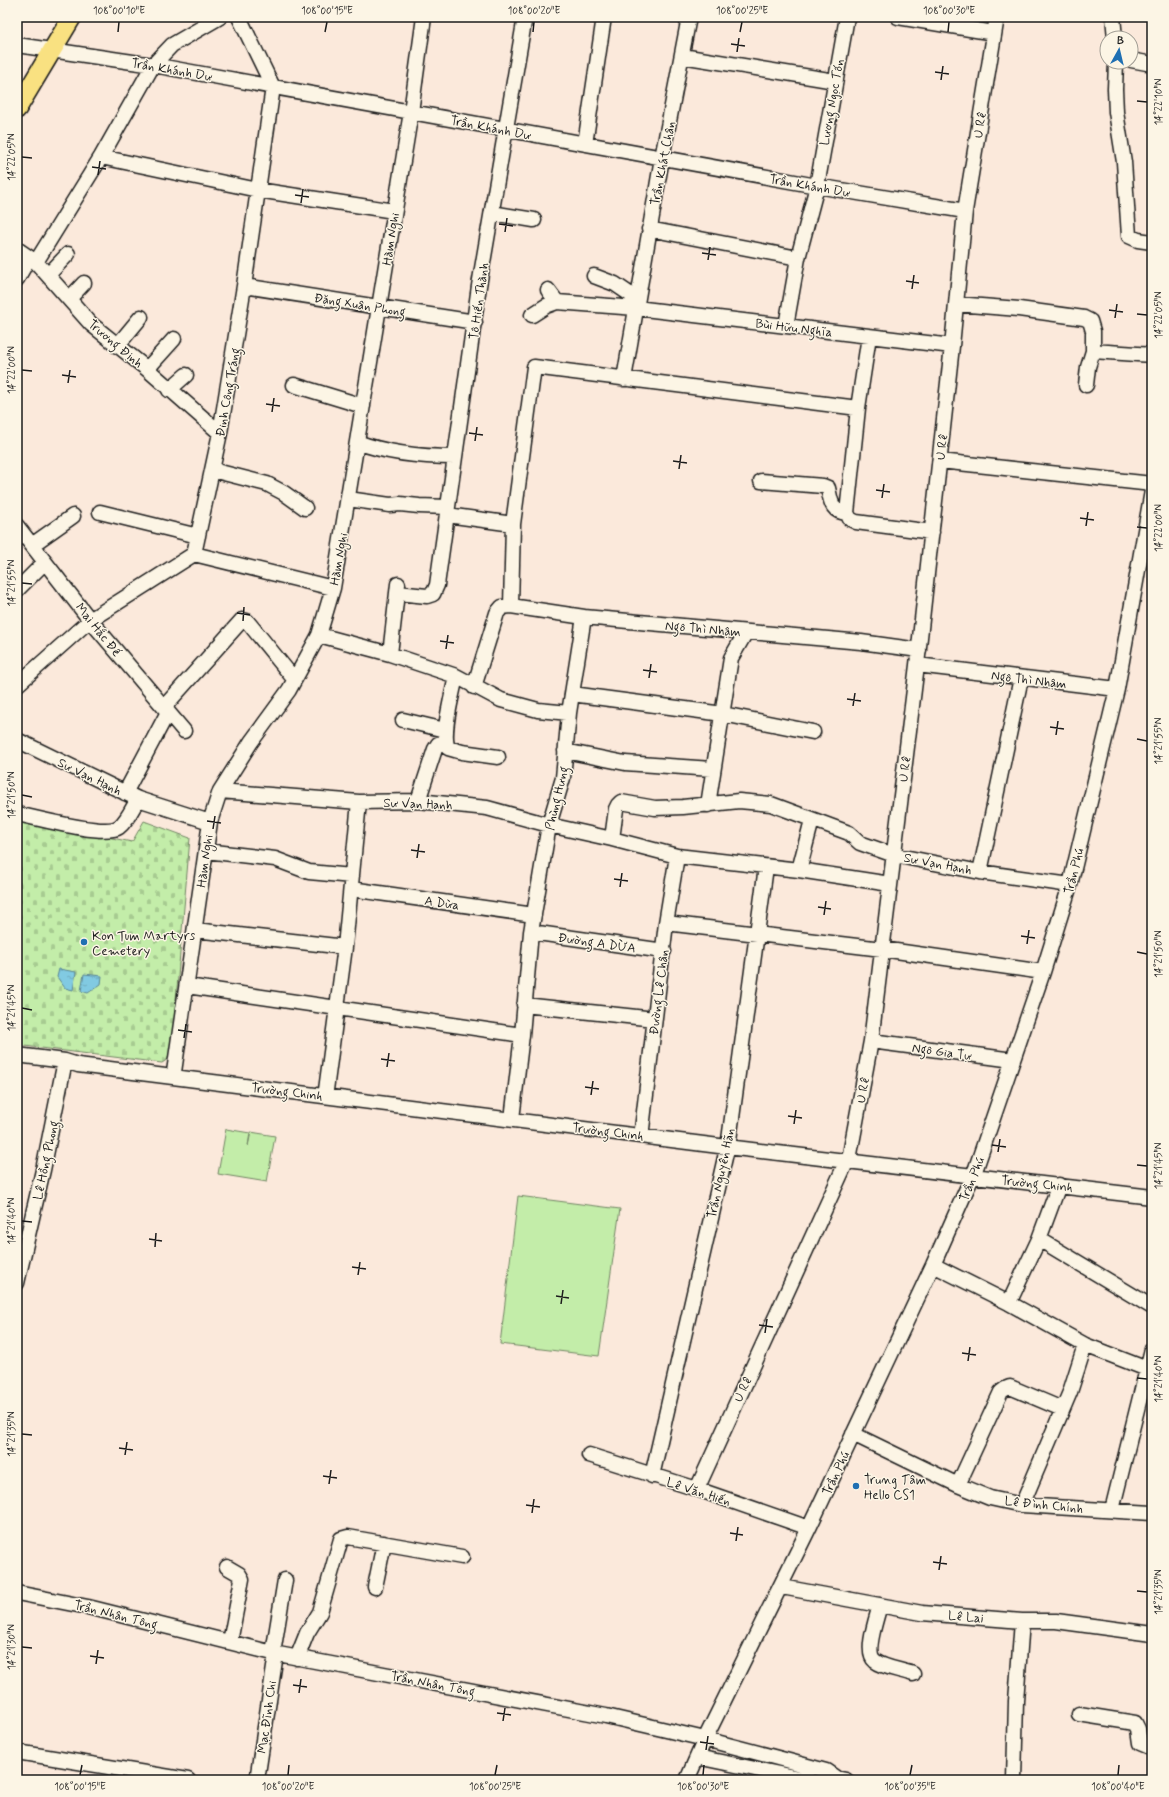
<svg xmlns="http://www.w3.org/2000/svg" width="1169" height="1797" viewBox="0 0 1169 1797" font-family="Mynerve,sans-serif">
<defs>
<pattern id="cemetery-stones" width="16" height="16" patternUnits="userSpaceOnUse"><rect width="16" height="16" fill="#c3eda9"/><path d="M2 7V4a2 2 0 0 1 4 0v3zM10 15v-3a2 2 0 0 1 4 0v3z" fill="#a7cb91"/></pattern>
<pattern id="water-ripples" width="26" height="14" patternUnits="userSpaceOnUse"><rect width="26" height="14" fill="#81cae2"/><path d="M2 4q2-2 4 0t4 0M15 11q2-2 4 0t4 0" fill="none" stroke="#6fadc1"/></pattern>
</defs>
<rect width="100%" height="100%" fill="#fbe9db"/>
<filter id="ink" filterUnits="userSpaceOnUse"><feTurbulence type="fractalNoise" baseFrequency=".025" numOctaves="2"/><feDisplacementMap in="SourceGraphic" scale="8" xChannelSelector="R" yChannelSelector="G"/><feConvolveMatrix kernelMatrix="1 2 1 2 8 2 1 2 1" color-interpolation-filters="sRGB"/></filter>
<g filter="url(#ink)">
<!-- grass -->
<path fill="#c3eda9" stroke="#708462" d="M 226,1129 L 250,1133 L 248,1146 L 251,1132 L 275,1136 L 267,1182 L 218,1174 Z
M 518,1196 L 620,1209 L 599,1356 L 500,1344 Z"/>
<!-- cemetery -->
<path fill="url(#cemetery-stones)" stroke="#708462" d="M 17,819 L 132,842 L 144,821 L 190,838 L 171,1057 L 162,1063 L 17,1045 Z"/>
<!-- water -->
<path fill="url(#water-ripples)" stroke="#598493" d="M 59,969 L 76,972 L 73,990 L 65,988 L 57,977 Z
M 84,974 L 102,976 L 101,984 L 88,993 L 81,991 Z"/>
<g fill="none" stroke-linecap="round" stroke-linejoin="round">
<!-- minor casing -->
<g stroke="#1c1c1c" stroke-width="17">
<path id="minor" d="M 898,17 L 994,33
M 1113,17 L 1115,38
M 17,45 L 153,65 L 817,186 L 965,211
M 682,56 L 835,81
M 1131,60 L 1152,64
M 1116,62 L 1115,89 L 1116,112 L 1124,162 L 1129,236 L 1138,240 L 1152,242
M 585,144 L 604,17
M 101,157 L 258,190 L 394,211
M 492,213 L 534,220
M 649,229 L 798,258
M 17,249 L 36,262 L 91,324 L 147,369 L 220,433
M 36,262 L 101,157 L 153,65 L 172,45 L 220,17
M 48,275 L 68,254
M 594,276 L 615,284 L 637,299
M 17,279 L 29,258
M 244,286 L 475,322
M 548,290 L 557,302
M 69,299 L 84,283
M 956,304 L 1019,309 L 1084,318 L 1090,321 L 1093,331 L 1093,351 L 1152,355
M 532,315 L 546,306 L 557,302 L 636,308 L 952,346
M 786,326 L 798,258 L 817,186 L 847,17
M 869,336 L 858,408 L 847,513 L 850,519 L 856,522 L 932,532
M 117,346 L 141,317
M 147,369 L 174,339
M 624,379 L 662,158 L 689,17
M 294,385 L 363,406
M 1086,385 L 1088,367 L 1093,351
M 169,390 L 186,375
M 357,442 C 389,454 421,457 455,457
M 940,461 L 1152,484
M 212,470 L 267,484 L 284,493 L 305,508
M 761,481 L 823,486 L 828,488 C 831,501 831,512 847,513
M 348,499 L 390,505 L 400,504 L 419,506 L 448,507
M 100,512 L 198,536
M 447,515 L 513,524 L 511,606
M 513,524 L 534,367 L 858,408
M 17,526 L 90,620 L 184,731
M 32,545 L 73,516
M 194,554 L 333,588
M 17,590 L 45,562
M 397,593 L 427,596 L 433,594 L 437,585 L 479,286 L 525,17
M 319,635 L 390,654 L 456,676 L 501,700 L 538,710 L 569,713 L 563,778 L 549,825 L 531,932 L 522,1035 L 512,1119
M 390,654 L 398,584
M 917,665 L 1117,689
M 456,676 C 453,693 441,733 448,748 L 462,752 L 498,757
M 17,685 L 90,620 L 194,554 L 220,433 L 244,286 L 273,87 L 239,17
M 474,687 L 497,613 L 502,607 L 511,606 L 584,617
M 572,694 L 723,714 L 813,732
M 164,707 L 242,620 L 247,621 L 294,679
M 569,713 L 584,617 L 861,642 L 919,650
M 403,720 L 445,730
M 17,740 L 138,799 L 210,822
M 565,751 L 625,763 L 712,769
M 220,791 L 359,802 L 418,801 L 487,808 L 549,825 L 612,839 L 677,856 L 799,870 L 812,820
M 125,793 L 168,712
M 418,801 L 435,749 L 438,744 L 445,742
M 708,805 L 731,658 L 746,632
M 17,814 C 37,818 105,837 119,827 C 127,821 133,807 138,799
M 612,839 L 616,809 L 618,805 L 621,802 L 655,808 L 683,807 L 739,801 L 771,804 L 849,833 L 860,843 L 894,855 L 980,872 L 1070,885
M 206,851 L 275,859 L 309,872 L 352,876
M 799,870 L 890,884
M 980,872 L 1021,678
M 351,889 L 534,915
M 666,923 L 882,949 L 1043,972
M 195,930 L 345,947
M 531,932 L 664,951
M 187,986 L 522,1035
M 524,1005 L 655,1019
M 871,1041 L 1013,1060
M 17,1055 L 65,1061 L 78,1065 L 727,1147 L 1152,1197
M 174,1072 L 210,822 L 220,791 L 251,742 L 289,690 L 319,635 L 333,588 L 411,112 L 424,17
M 326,1090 L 345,947 L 359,802
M 642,1129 L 666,923 L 677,856
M 1039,1239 L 1152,1307
M 933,1265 L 1009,1303 L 1085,1345 L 1147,1369
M 17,1283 L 43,1170 L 65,1061
M 1009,1303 L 1039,1239 L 1059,1185
M 853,1434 L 958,1485 L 990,1498 L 1022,1505 L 1152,1513
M 589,1455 L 697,1489 L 809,1528
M 652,1476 L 729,1140 L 766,867
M 958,1485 L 1001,1392 L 1005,1389 L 1010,1387 L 1062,1409
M 697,1489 L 850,1154 L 871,1041 L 917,665 L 952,346 L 965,211 L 997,17
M 1022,1505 L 1070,1392 L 1085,1345
M 1112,1510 L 1152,1349
M 227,1567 L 239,1574 L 242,1579 L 230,1642
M 375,1587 L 384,1543
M 782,1587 L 922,1613 L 1022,1621 L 1056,1621 L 1152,1634
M 17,1593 L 88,1607 L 273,1653 L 606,1716 L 705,1739 L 789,1761 L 826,1771 L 836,1778 L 846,1780
M 880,1605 C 877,1617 864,1653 875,1661 C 884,1668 902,1670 913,1674
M 273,1653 L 285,1580
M 297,1658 L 307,1633 L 320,1612 L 341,1539 L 348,1537 L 462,1557
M 1079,1714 L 1135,1723 L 1138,1729 L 1140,1743 L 1152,1748
M 17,1752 L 188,1780
M 697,1757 L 808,1780
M 257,1780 L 276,1654
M 687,1780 L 705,1739 L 809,1528 L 933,1265 L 976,1168 L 1043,972 L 1070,885 L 1117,689 L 1152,491
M 1014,1780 L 1016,1701 L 1022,1621"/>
</g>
<!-- major casing -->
<g stroke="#1c1c1c" stroke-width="21">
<path id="major" d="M 17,109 L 72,17"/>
</g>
<!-- minor -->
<use href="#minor" stroke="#fcf5e5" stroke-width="14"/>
<!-- major -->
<use href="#major" stroke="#f9e181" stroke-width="18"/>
</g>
</g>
<!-- ticks -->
<path fill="none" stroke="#1c1c1c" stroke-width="1.5" d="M 118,32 L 119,22M 325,32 L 327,22M 533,32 L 534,22M 740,32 L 742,22M 948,32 L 949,22M 731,44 L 745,46M 737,52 L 739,38M 935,72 L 949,74M 941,80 L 943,66M 1137,101 L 1147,102M 22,157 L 32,158M 92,167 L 106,169M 98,175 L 100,161M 295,195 L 309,197M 301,203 L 303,189M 499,224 L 513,226M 505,232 L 507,218M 702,253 L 716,255M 708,260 L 710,247M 906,281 L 919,283M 912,289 L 914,275M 1109,310 L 1123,312M 1137,314 L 1147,315M 1115,318 L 1117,304M 22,370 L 32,371M 62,375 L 76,377M 68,383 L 70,370M 266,404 L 280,406M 272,412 L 274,398M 469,433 L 483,435M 475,441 L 477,427M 673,461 L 687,463M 679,469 L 681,455M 876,490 L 890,492M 882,498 L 884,484M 1080,518 L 1094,520M 1086,526 L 1088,512M 1137,527 L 1147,528M 22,583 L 32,584M 237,613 L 250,615M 243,621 L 244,607M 440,641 L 454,643M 446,649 L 448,635M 643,670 L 657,672M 649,678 L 651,664M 847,699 L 861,701M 853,706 L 855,693M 1050,727 L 1064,729M 1056,735 L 1058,721M 1137,739 L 1147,741M 22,795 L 32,797M 207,821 L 221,823M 213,829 L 215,816M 411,850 L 425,852M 417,858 L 419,844M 614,879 L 628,881M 620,887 L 622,873M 818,907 L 831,909M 824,915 L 826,901M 1021,936 L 1035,938M 1027,944 L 1029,930M 1137,952 L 1147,954M 22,1008 L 32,1010M 178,1030 L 192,1032M 184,1038 L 186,1024M 381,1059 L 395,1061M 387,1067 L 389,1053M 585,1087 L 599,1089M 591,1095 L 593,1081M 788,1116 L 802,1118M 794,1124 L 796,1110M 992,1145 L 1006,1147M 998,1152 L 1000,1139M 1137,1165 L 1147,1166M 22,1221 L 32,1222M 149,1239 L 162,1241M 155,1247 L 156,1233M 352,1267 L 366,1269M 358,1275 L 360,1262M 556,1296 L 569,1298M 561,1304 L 563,1290M 759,1325 L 773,1327M 765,1333 L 767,1319M 962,1353 L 976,1355M 968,1361 L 970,1347M 1137,1378 L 1147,1379M 22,1434 L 32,1435M 119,1448 L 133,1450M 125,1455 L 127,1442M 323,1476 L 337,1478M 329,1484 L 331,1470M 526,1505 L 540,1507M 532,1513 L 534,1499M 730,1533 L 743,1535M 736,1541 L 738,1527M 933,1562 L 947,1564M 939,1570 L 941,1556M 1137,1591 L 1147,1592M 22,1647 L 32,1648M 90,1656 L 104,1658M 96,1664 L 98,1650M 293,1685 L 307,1687M 299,1693 L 301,1679M 497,1713 L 511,1715M 503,1721 L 505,1708M 700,1742 L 714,1744M 706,1750 L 708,1736M 80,1775 L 82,1765M 288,1775 L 289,1765M 495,1775 L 497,1765M 703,1775 L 704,1765M 910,1775 L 912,1765M 1118,1775 L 1119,1765"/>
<!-- markers -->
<g fill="#1f6fb2" stroke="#fcf5e5" stroke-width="1.5">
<circle cx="84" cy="942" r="4"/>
<circle cx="856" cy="1486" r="4"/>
</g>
<g text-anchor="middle" stroke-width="3" stroke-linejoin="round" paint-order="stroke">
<!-- street labels -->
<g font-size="13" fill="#1c1c1c" stroke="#fcf5e5">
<text transform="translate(172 69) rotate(10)" y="5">Trần Khánh Dư</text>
<text transform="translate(831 102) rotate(-80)" y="5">Lương Ngọc Tốn</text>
<text transform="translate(979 125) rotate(-81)" y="5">U Rê</text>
<text transform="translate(491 127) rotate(11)" y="5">Trần Khánh Dư</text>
<text transform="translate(662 163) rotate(-79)" y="5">Trần Khát Chân</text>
<text transform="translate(810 185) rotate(10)" y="5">Trần Khánh Dư</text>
<text transform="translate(390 239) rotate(-81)" y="5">Hàm Nghi</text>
<text transform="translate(478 301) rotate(-82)" y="5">Tô Hiến Thành</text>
<text transform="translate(360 304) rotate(9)" y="5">Đặng Xuân Phong</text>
<text transform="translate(794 327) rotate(7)" y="5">Bùi Hữu Nghĩa</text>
<text transform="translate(116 343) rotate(40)" y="5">Trương Định</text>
<text transform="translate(227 392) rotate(-80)" y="5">Đinh Công Tráng</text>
<text transform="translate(941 447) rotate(-84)" y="5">U Rê</text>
<text transform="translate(338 559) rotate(-80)" y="5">Hàm Nghi</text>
<text transform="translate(703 628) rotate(5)" y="5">Ngô Thì Nhậm</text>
<text transform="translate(99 629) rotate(51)" y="5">Mai Hắc Đế</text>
<text transform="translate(1029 679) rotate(7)" y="5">Ngô Thì Nhậm</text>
<text transform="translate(904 769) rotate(-83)" y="5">U Rê</text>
<text transform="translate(90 776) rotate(26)" y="5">Sư Vạn Hạnh</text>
<text transform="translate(556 798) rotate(-77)" y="5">Phùng Hưng</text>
<text transform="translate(418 803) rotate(2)" y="5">Sư Vạn Hạnh</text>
<text transform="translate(204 861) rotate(-82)" y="5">Hàm Nghi</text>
<text transform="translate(938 863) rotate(11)" y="5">Sư Vạn Hạnh</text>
<text transform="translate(1073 871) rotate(-76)" y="5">Trần Phú</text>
<text transform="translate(442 902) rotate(8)" y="5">A Dừa</text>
<text transform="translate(597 942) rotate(8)" y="5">Đường A DỪA</text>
<text transform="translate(658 992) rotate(-83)" y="5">Đường Lê Chân</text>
<text transform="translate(942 1051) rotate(8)" y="5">Ngô Gia Tự</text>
<text transform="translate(862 1090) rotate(-80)" y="5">U Rê</text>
<text transform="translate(287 1091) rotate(7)" y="5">Trường Chinh</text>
<text transform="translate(608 1131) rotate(7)" y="5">Trường Chinh</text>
<text transform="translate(45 1160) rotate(-78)" y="5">Lê Hồng Phong</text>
<text transform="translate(720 1173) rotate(-78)" y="5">Trần Nguyên Hãn</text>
<text transform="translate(971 1179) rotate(-68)" y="5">Trần Phú</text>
<text transform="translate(1037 1183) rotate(6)" y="5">Trường Chinh</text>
<text transform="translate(742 1389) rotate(-65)" y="5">U Rê</text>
<text transform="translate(835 1473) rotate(-65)" y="5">Trần Phú</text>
<text transform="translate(699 1491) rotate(18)" y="5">Lê Văn Hiến</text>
<text transform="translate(1044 1504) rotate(6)" y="5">Lê Đình Chính</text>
<text transform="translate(116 1614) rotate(14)" y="5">Trần Nhân Tông</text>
<text transform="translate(966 1616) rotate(5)" y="5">Lê Lai</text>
<text transform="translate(433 1683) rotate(11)" y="5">Trần Nhân Tông</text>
<text transform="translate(266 1717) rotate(-82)" y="5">Mạc Đĩnh Chi</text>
</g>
<!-- poi labels -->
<g font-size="13" fill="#1c1c1c" stroke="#fcf5e5" text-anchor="start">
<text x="92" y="940">Kon Tum Martyrs<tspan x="92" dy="15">Cemetery</tspan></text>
<text x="864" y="1484">Trung Tâm<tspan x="864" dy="15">Hello CS1</tspan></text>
</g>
</g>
<!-- margin -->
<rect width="1169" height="1797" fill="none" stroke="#fcf5e5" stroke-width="44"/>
<!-- north arrow -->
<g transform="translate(1119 50) rotate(8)"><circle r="19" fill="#fcf5e5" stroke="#a29e95"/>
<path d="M0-3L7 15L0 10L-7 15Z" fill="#1f6fb2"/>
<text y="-6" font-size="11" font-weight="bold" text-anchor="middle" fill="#1c1c1c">B</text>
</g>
<rect x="22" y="22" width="1125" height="1753" fill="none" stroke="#1c1c1c" stroke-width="1.5"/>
<g font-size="10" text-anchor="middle" fill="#1c1c1c">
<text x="119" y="14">108°00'10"E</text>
<text x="327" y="14">108°00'15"E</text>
<text x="534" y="14">108°00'20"E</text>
<text x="742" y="14">108°00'25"E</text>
<text x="949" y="14">108°00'30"E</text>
<text transform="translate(1158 102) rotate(-90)" y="4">14°22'10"N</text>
<text transform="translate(11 157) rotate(-90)" y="4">14°22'05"N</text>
<text transform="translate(1158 315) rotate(-90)" y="4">14°22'05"N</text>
<text transform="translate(11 370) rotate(-90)" y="4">14°22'00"N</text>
<text transform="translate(1158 528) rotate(-90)" y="4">14°22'00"N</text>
<text transform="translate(11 583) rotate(-90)" y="4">14°21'55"N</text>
<text transform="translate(1158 741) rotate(-90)" y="4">14°21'55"N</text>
<text transform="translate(11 795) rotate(-90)" y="4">14°21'50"N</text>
<text transform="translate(1158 954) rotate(-90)" y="4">14°21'50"N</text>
<text transform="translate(11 1008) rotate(-90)" y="4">14°21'45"N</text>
<text transform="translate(1158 1166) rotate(-90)" y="4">14°21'45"N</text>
<text transform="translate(11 1221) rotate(-90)" y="4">14°21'40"N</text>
<text transform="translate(1158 1379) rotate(-90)" y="4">14°21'40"N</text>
<text transform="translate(11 1434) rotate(-90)" y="4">14°21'35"N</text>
<text transform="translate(1158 1592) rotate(-90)" y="4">14°21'35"N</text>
<text transform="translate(11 1647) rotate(-90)" y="4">14°21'30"N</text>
<text x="80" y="1790">108°00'15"E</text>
<text x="288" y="1790">108°00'20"E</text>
<text x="495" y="1790">108°00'25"E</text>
<text x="703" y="1790">108°00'30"E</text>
<text x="910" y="1790">108°00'35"E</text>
<text x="1118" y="1790">108°00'40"E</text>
</g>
</svg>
